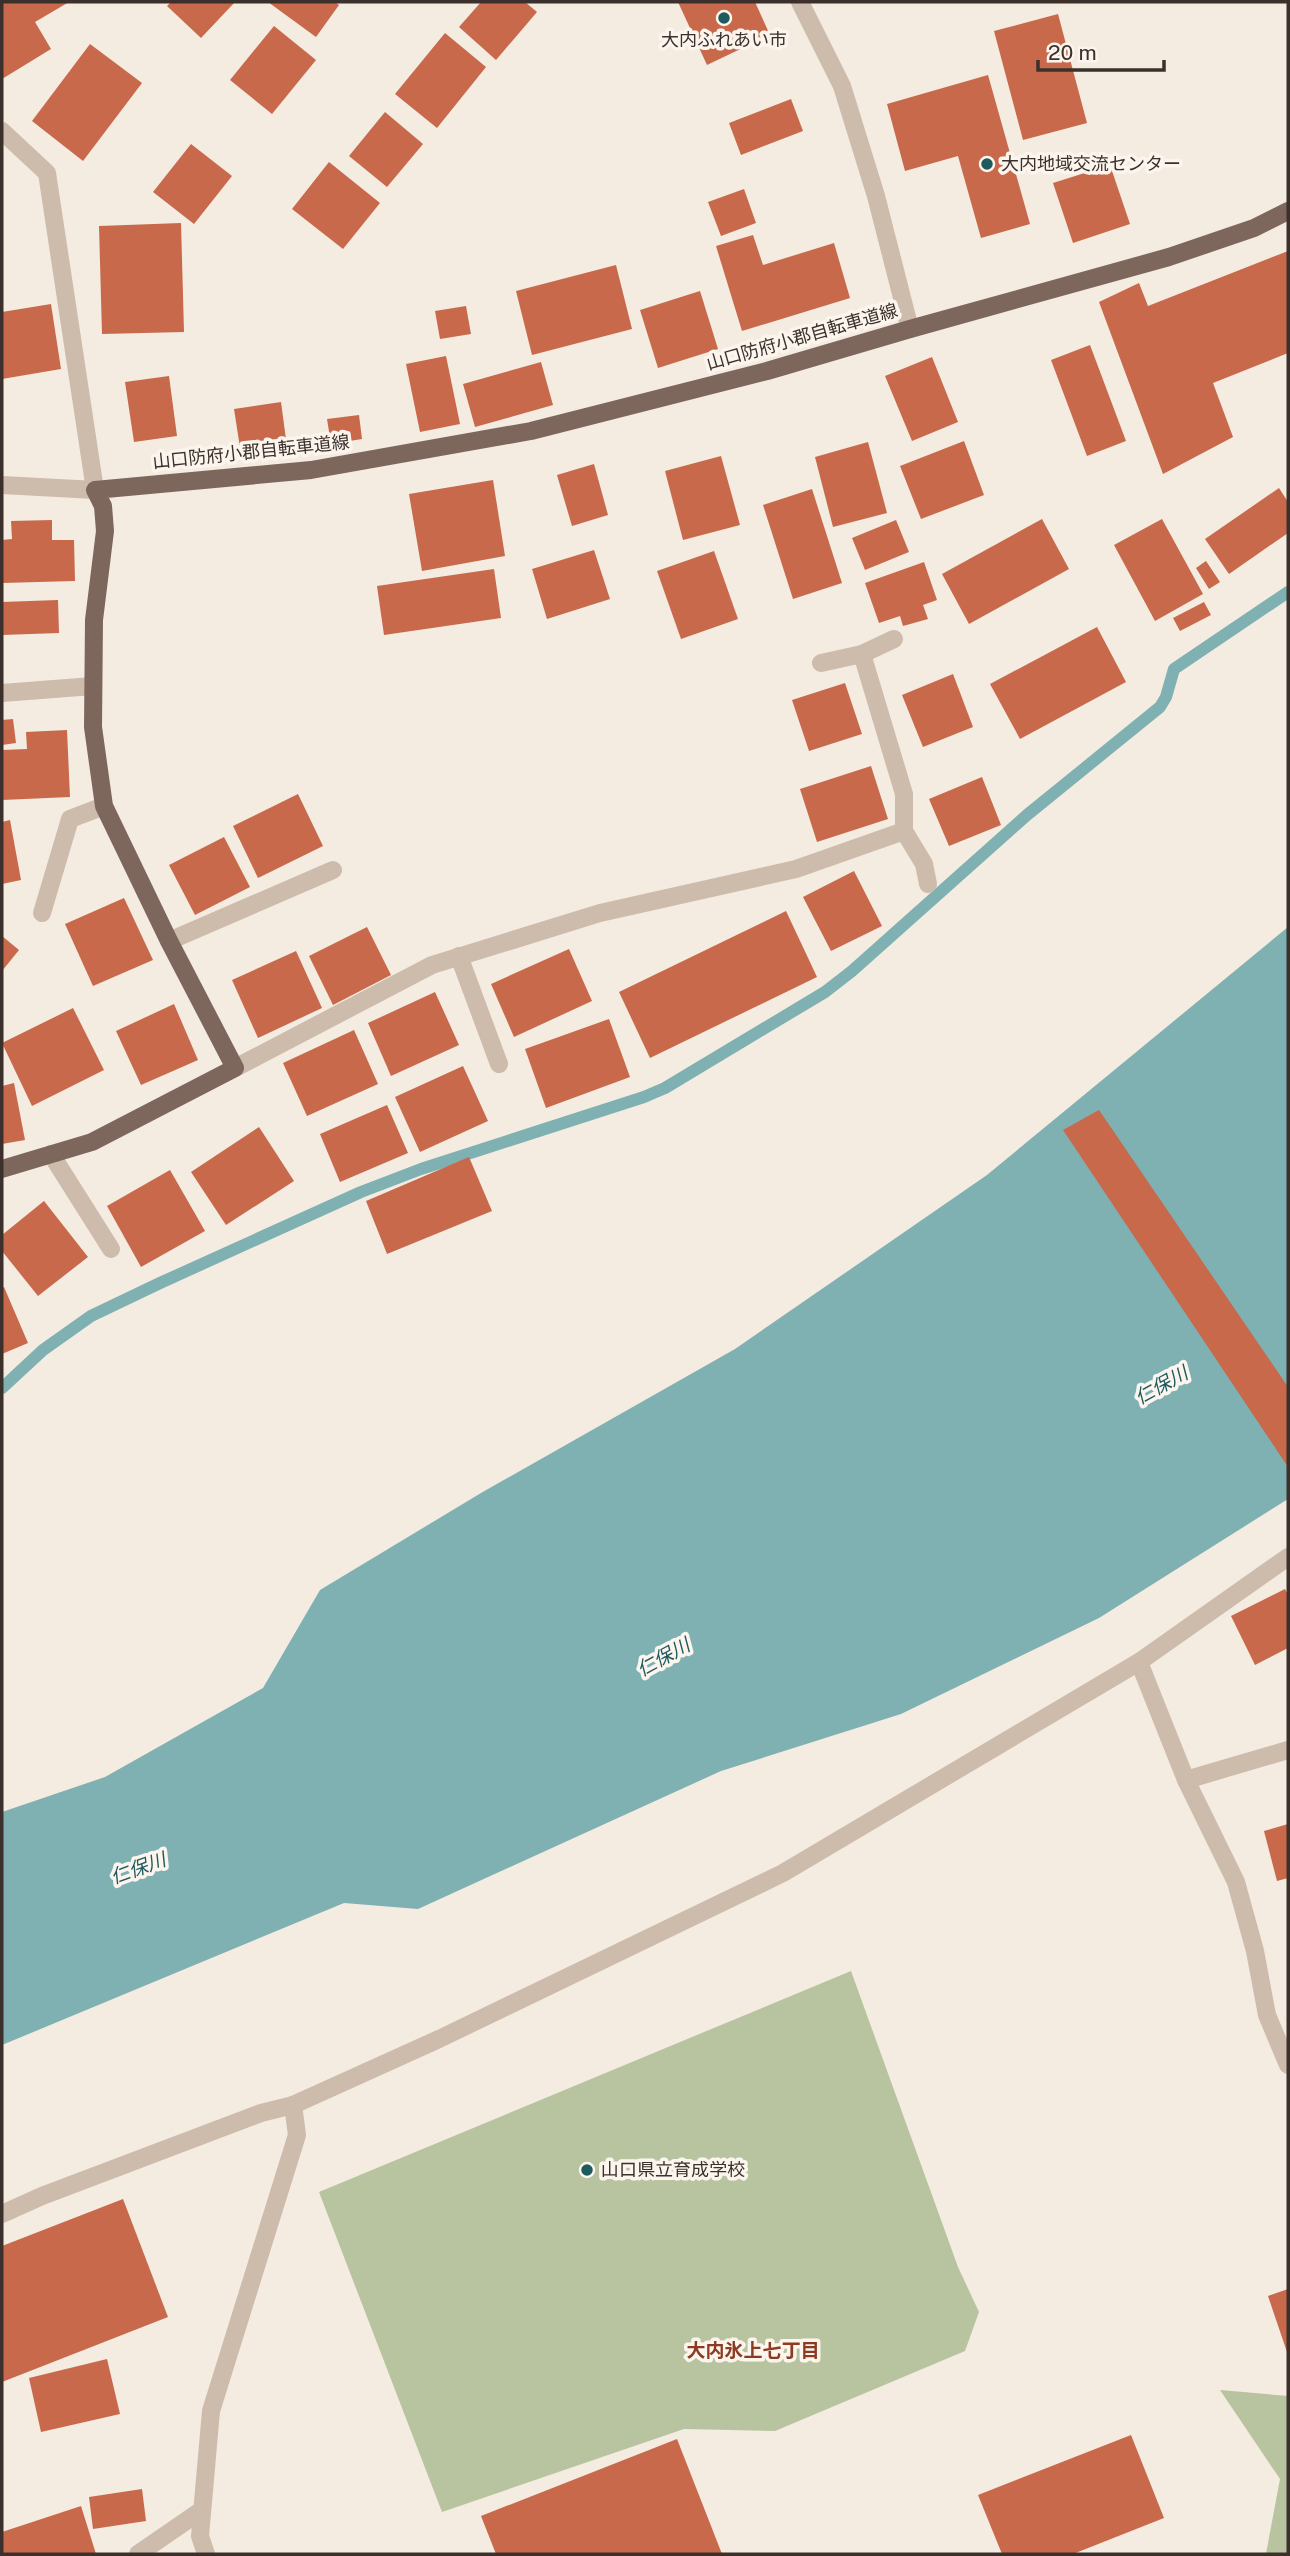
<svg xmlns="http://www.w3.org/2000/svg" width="1290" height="2556" font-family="'Public Sans','Noto Sans JP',sans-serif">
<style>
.green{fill:#b8c4a0}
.water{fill:#7fb0b2}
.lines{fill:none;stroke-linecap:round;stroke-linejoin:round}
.stream{stroke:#7fb0b2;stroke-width:12}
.building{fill:#c8694b}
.minor{stroke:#cdbbac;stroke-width:18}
.major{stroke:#7d675c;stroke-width:18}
.poi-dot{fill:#1f5a5e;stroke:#fbf5ee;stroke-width:2.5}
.labels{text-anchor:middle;stroke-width:7;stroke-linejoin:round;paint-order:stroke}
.poi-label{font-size:18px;fill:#3b302b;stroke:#fbf5ee;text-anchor:start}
.street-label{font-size:18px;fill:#3b302b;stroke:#fbf5ee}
.water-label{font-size:19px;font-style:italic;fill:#1f5a5e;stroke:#fbf5ee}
.neighbourhood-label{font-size:19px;font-weight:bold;fill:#8c3b22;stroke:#fbf5ee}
</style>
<rect width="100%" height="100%" fill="#f4ebe1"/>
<!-- green -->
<g class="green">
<path d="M 851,1971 L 958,2267 L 979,2312 L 965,2351 L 775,2431 L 684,2429 L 442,2512 L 319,2192 Z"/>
<path d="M 1220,2390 L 1288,2396 L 1288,2554 L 1266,2554 L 1280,2479 Z"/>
</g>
<!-- water -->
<path class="water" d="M 1288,927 L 1288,1499 L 1099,1618 L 901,1714 L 721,1771 L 418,1909 L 344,1903 L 2,2045 L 2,1812 L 105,1777 L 263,1688 L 320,1590 L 481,1493 L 735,1349 L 987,1175 Z"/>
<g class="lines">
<!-- stream -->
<path class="stream" d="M 2,1388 L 43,1350 L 91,1316 L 160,1283 L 361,1192 L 421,1169 L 644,1097 L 665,1088 L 825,992 L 852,971 L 1027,815 L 1160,707 L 1166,697 L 1174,669 L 1288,592"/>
</g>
<!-- building -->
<g class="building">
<path d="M 2,2 L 69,2 L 35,22 L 51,49 L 2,79 Z"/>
<path d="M 171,2 L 235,2 L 201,38 L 167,6 Z"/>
<path d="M 268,2 L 335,2 L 339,5 L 316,37 Z"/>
<path d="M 481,2 L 525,2 L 537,12 L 496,60 L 459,27 Z"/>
<path d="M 678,2 L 755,2 L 770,35 L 707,65 Z"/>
<path d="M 1058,14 L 1087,123 L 1023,140 L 994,31 Z"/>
<path d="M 274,26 L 316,60 L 272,114 L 230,80 Z"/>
<path d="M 445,33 L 486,67 L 437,128 L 395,94 Z"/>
<path d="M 90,44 L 142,83 L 83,161 L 32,121 Z"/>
<path d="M 988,75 L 1030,224 L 981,238 L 958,156 L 905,171 L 887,104 Z"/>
<path d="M 791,99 L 803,131 L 741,155 L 729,123 Z"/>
<path d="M 385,112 L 423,144 L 387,187 L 349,156 Z"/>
<path d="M 191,144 L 232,176 L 194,224 L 153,192 Z"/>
<path d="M 329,162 L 380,203 L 343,249 L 292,209 Z"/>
<path d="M 1110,165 L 1130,224 L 1073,243 L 1053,183 Z"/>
<path d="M 744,189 L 756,223 L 721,236 L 708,202 Z"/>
<path d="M 181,223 L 184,332 L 102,334 L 99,226 Z"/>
<path d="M 753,235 L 763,265 L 834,243 L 850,298 L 742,331 L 716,246 Z"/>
<path d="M 1288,251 L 1288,353 L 1213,383 L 1233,437 L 1163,474 L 1099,302 L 1139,283 L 1148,306 Z"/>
<path d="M 616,265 L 632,329 L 532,355 L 516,291 Z"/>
<path d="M 700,291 L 718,349 L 658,368 L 640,310 Z"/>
<path d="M 51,304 L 61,369 L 2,379 L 2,312 Z"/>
<path d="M 466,306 L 471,334 L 440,339 L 435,311 Z"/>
<path d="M 1090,345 L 1126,441 L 1087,456 L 1051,360 Z"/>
<path d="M 446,356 L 460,424 L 420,432 L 406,364 Z"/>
<path d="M 932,357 L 958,422 L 912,441 L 885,376 Z"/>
<path d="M 541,362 L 553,405 L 475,427 L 463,384 Z"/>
<path d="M 169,376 L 177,436 L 134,442 L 125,382 Z"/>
<path d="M 281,402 L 287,447 L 241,454 L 234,409 Z"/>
<path d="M 359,415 L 362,439 L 331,444 L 327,419 Z"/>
<path d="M 964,441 L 984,495 L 921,519 L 900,466 Z"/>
<path d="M 868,442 L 887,513 L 833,527 L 815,457 Z"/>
<path d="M 721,456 L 740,525 L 683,540 L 665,471 Z"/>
<path d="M 594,464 L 608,515 L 572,526 L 557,475 Z"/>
<path d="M 493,480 L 505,556 L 422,571 L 409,494 Z"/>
<path d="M 1279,488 L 1288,502 L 1288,533 L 1229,574 L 1205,539 Z"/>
<path d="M 812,489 L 842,583 L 793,599 L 763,505 Z"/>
<path d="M 1042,519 L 1069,569 L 969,624 L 942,574 Z"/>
<path d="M 1162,519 L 1203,594 L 1155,621 L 1114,545 Z"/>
<path d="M 52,520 L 52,540 L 74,540 L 75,581 L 2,583 L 2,540 L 12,539 L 11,521 Z"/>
<path d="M 896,520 L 909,552 L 865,570 L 852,538 Z"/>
<path d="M 594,550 L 610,599 L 547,619 L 532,569 Z"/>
<path d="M 714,551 L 738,619 L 681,639 L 657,571 Z"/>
<path d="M 1206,561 L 1220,582 L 1209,589 L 1196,568 Z"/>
<path d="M 924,562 L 937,600 L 923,605 L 928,619 L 903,626 L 900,616 L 879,623 L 865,583 Z"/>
<path d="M 494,569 L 501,618 L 384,635 L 377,586 Z"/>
<path d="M 58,600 L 59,633 L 2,635 L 2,602 Z"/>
<path d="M 1204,602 L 1211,615 L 1180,631 L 1173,618 Z"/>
<path d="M 1097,627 L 1126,682 L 1020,739 L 990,684 Z"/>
<path d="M 953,674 L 973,727 L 923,747 L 902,695 Z"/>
<path d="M 845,683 L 862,734 L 809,751 L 792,700 Z"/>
<path d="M 13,719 L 16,743 L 2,745 L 2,720 Z"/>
<path d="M 67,730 L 70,797 L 2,800 L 2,750 L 27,749 L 26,732 Z"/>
<path d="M 871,766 L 888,819 L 817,842 L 800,789 Z"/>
<path d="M 982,777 L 1001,825 L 949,846 L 929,799 Z"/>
<path d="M 298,794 L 323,846 L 258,878 L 233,826 Z"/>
<path d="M 10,820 L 21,880 L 2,884 L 2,822 Z"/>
<path d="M 224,837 L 250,887 L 195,915 L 169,865 Z"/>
<path d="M 854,871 L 882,926 L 831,951 L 803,897 Z"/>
<path d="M 124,898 L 153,960 L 93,986 L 65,924 Z"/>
<path d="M 786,911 L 817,977 L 650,1058 L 619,992 Z"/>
<path d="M 367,927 L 391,975 L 333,1005 L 309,956 Z"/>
<path d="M 2,936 L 19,950 L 2,971 Z"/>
<path d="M 569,949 L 592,1001 L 514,1037 L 491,984 Z"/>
<path d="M 296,951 L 322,1008 L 258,1038 L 232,980 Z"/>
<path d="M 435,992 L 459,1045 L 391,1076 L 368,1023 Z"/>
<path d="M 174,1004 L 198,1060 L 141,1085 L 116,1031 Z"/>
<path d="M 73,1008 L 104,1070 L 32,1106 L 2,1043 Z"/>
<path d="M 609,1019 L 630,1077 L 546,1108 L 525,1049 Z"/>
<path d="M 354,1030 L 378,1084 L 307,1116 L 283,1063 Z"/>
<path d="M 463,1066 L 488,1121 L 420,1152 L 395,1097 Z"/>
<path d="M 14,1083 L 25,1140 L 2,1144 L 2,1086 Z"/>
<path d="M 387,1105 L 408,1153 L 340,1182 L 320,1134 Z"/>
<path d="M 1099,1110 L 1288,1387 L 1288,1467 L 1063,1130 Z"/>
<path d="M 259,1127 L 294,1181 L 226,1225 L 191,1172 Z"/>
<path d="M 469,1157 L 492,1211 L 387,1254 L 366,1201 Z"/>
<path d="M 170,1170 L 205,1231 L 141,1267 L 107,1206 Z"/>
<path d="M 44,1201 L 88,1257 L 38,1296 L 2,1251 L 2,1235 Z"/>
<path d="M 4,1287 L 28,1343 L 2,1354 L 2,1288 Z"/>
<path d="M 1285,1589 L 1288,1595 L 1288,1648 L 1255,1665 L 1231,1616 Z"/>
<path d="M 1288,1824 L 1288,1878 L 1277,1881 L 1264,1831 Z"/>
<path d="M 123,2199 L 168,2317 L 2,2382 L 2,2246 Z"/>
<path d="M 1288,2289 L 1288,2355 L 1268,2296 Z"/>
<path d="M 107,2359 L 120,2414 L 41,2432 L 29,2378 Z"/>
<path d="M 1131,2435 L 1164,2518 L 1073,2554 L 1002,2554 L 978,2495 Z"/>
<path d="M 677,2439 L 722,2554 L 496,2554 L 481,2516 Z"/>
<path d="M 142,2489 L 146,2521 L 93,2529 L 89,2497 Z"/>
<path d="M 81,2506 L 96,2554 L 2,2554 L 2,2532 Z"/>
</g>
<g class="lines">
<!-- minor -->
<g class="minor">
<path d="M 800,2 L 842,86 L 876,196 L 910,329"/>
<path d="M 2,131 L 47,173 L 95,490 L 2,485"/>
<path d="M 862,654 L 894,639"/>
<path d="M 2,693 L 93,686"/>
<path d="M 904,831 L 924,864 L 928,884"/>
<path d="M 42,913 L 70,819 L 104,806"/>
<path d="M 169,941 L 333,870"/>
<path d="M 459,956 L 499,1064"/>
<path d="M 235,1068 L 432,965 L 600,913 L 796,869 L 904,831 L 904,794 L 862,654 L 821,663"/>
<path d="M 51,1154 L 111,1249"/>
<path d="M 1139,1662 L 1186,1780 L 1236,1882 L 1255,1951 L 1267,2015 L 1288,2065"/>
<path d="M 1186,1780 L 1288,1750"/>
<path d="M 2,2214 L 42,2196 L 261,2113 L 293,2105 L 439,2039 L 783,1873 L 1139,1662 L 1288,1557"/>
<path d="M 138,2554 L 202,2510"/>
<path d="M 206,2554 L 200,2536 L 211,2411 L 297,2135 L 293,2105"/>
</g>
<!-- major -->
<path class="major" d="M 2,1169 L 92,1142 L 235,1068 L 169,941 L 104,806 L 93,727 L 94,620 L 105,531 L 103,506 L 95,490 L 311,470 L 531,431 L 767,371 L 910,329 L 1169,257 L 1254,228 L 1288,211"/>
</g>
<!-- markers -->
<g class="poi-dot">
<circle cx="724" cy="18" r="7"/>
<circle cx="987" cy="164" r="7"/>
<circle cx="587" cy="2170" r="7"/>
</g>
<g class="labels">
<!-- poi labels -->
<g class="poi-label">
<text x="724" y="46" text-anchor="middle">大内ふれあい市</text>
<text x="1001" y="170">大内地域交流センター</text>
<text x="601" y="2176">山口県立育成学校</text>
</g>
<!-- street labels -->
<g class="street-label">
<text transform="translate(802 337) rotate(-16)" y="6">山口防府小郡自転車道線</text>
<text transform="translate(251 452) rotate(-6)" y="6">山口防府小郡自転車道線</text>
</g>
<!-- water labels -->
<g class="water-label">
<text transform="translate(1161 1385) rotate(-29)" y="7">仁保川</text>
<text transform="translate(663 1657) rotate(-29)" y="7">仁保川</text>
<text transform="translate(138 1868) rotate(-20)" y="7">仁保川</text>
</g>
<!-- neighbourhood labels -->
<g class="neighbourhood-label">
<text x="753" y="2357">大内氷上七丁目</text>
</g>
</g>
<!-- border -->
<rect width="1290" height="2556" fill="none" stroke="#3b302b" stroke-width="7"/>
<!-- scale -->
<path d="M1038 60v10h126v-10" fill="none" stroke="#3b302b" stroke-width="3.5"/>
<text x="1048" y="60" font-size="21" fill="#3b302b" stroke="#fbf5ee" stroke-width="5" paint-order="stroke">20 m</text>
</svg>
